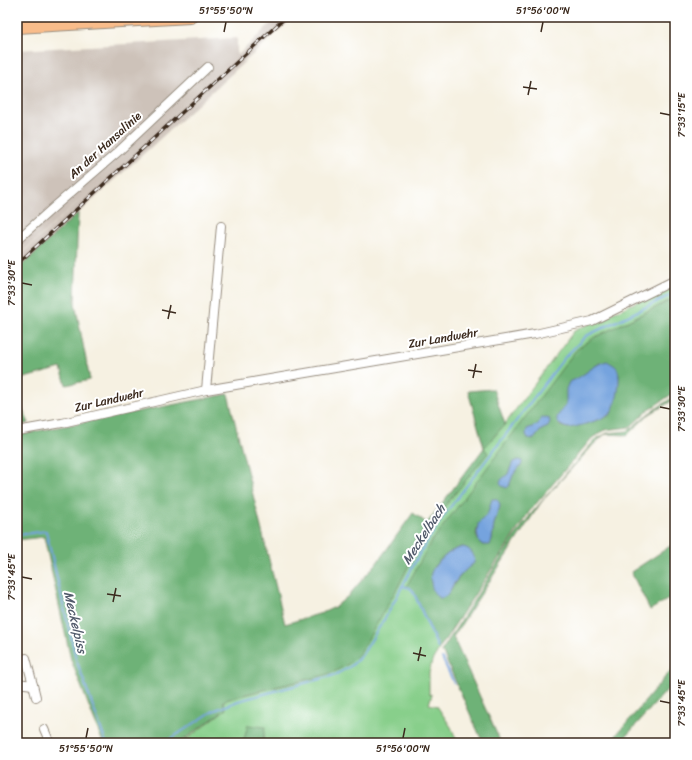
<svg xmlns="http://www.w3.org/2000/svg" width="692" height="760" font-family="Sriracha,sans-serif">
<style>
.industrial{fill:#cdc2b9}
.green{fill:#88cf8b;stroke:#627c54}
.forest{fill:#6eb277;stroke:#546e4a;fill-rule:evenodd}
.water{fill:#75a3de;stroke:#58667e}
.lines{fill:none;stroke-linecap:round;stroke-linejoin:round}
.stream{stroke:#75a3de;stroke-width:2}
.minor-casing{stroke:#988e80;stroke-width:10}
.highway-casing{stroke:#988e80;stroke-width:14}
.minor{stroke:#fff;stroke-width:8}
.highway{stroke:#f9bc8a;stroke-width:12}
.rail-casing{stroke:#3b2a1e;stroke-width:3.5}
.rail{stroke:#fff;stroke-width:2;stroke-dasharray:6;stroke-linecap:butt}
.ticks{fill:none;stroke:#3b2a1e;stroke-width:1.5}
.labels{text-anchor:middle;stroke-width:4;stroke-linejoin:round;paint-order:stroke}
.street-label{font-size:12px;fill:#3b2a1e;stroke:#fff}
.water-label{font-size:13px;font-style:italic;fill:#525a6b;stroke:#fff}
.neatline{fill:none;stroke:#3b2a1e;stroke-width:1.5}
.ticks-label{font-size:10px;text-anchor:middle;fill:#3b2a1e}
</style>
<rect width="100%" height="100%" fill="#fff"/>
<filter id="ink" filterUnits="userSpaceOnUse"><feTurbulence type="fractalNoise" baseFrequency=".025" numOctaves="2"/><feDisplacementMap in="SourceGraphic" scale="8" xChannelSelector="R" yChannelSelector="G"/><feConvolveMatrix kernelMatrix="1 2 1 2 8 2 1 2 1" color-interpolation-filters="sRGB"/></filter>
<filter id="wash" filterUnits="userSpaceOnUse"><feTurbulence type="fractalNoise" baseFrequency=".012" numOctaves="4" result="noise"/><feDisplacementMap in="SourceGraphic" scale="16" xChannelSelector="R" yChannelSelector="G"/><feGaussianBlur stdDeviation="0.9" result="paint"/><feColorMatrix in="noise" values="0 0 0 0 0 0 0 0 0 0 0 0 0 0 0 0 0 1.4 0 .05"/><feComposite in="paint" operator="in"/></filter>
<g filter="url(#wash)">
<rect width="100%" height="100%" fill="#f6f1e2"/>
<!-- industrial -->
<path class="industrial" d="M 277,17 L 294,17 L 17,269 L 17,258 L 114,169 L 17,257 L 17,50 L 237,38 L 237,56 Z"/>
<!-- green -->
<path class="green" d="M 675,284 L 675,298 L 593,338 L 406,587 L 410,588 L 413,591 L 439,649 L 432,661 L 429,673 L 429,694 L 432,695 L 429,704 L 437,706 L 451,727 L 458,743 L 182,743 L 226,709 L 223,701 C 260,689 300,684 336,671 L 398,587 L 428,527 L 487,453 L 484,448 L 505,424 L 574,331 Z"/>
<!-- forest -->
<g class="forest">
<path d="M 78,213 L 75,303 L 90,380 L 66,385 L 61,368 L 17,380 L 17,270 Z"/>
<path d="M 675,298 L 675,392 L 647,411 L 630,427 L 605,430 L 592,438 L 529,512 L 439,649 L 413,591 L 410,588 L 406,587 L 431,542 L 576,350 L 593,338 ZM 601,362 L 619,375 L 618,389 L 611,414 L 605,418 L 568,428 L 560,426 L 558,417 L 566,404 L 569,382 L 578,379 ZM 537,425 L 548,427 L 541,430 L 534,439 L 527,429 ZM 513,462 L 522,464 L 513,475 L 509,486 L 508,474 ZM 500,506 L 494,524 L 492,539 L 483,545 C 465,531 487,514 500,506 ZM 463,547 L 474,563 C 462,572 454,583 447,596 L 434,566 C 444,557 450,549 463,547 Z"/>
<path d="M 493,389 L 505,424 L 484,448 L 488,453 L 428,527 L 398,587 L 360,653 L 350,663 L 336,671 L 322,676 L 238,696 L 223,701 L 226,709 L 179,743 L 103,743 L 71,660 L 44,537 L 17,540 L 17,435 L 228,394 L 285,624 L 322,613 L 335,607 L 348,596 L 376,564 L 413,513 L 427,523 L 484,448 L 468,391 Z"/>
<path d="M 675,396 L 675,399 L 648,415 L 627,435 L 605,434 L 593,445 L 542,501 L 453,637 L 501,743 L 483,743 L 443,653 L 441,652 L 512,540 L 531,514 L 596,439 L 608,433 L 628,431 L 648,414 Z"/>
<path d="M 17,397 L 29,423 L 17,426 Z"/>
<path d="M 675,543 L 675,561 L 672,597 L 650,610 L 631,572 Z"/>
<path d="M 675,665 L 675,681 L 620,743 L 609,743 L 638,710 Z"/>
<path d="M 248,725 L 265,727 L 263,743 L 243,743 Z"/>
</g>
<!-- water -->
<g class="water">
<path d="M 607,361 C 610,363 615,365 617,368 C 622,377 617,404 611,413 C 608,418 574,428 568,428 C 563,427 560,425 557,422 L 557,417 L 566,404 L 566,389 L 569,382 C 584,377 593,364 607,361 Z"/>
<path d="M 546,417 L 549,418 L 550,422 L 548,427 L 541,430 L 534,439 L 527,438 L 526,434 L 527,429 L 537,425 L 542,418 Z"/>
<path d="M 518,460 L 522,461 L 522,464 L 513,475 L 509,486 L 507,488 L 502,486 L 500,484 L 501,480 L 508,474 L 513,462 Z"/>
<path d="M 492,499 L 496,499 L 499,502 L 500,506 L 494,524 L 492,539 L 490,545 L 483,545 L 479,542 L 477,534 L 478,524 L 488,513 Z"/>
<path d="M 463,547 C 470,548 476,555 474,563 C 466,569 459,576 453,585 C 451,588 449,594 446,596 C 434,605 429,581 431,573 C 433,567 437,563 442,559 C 449,552 454,549 463,547 Z"/>
</g>
<g class="lines">
<!-- stream -->
<g class="stream">
<path d="M 17,535 L 46,531 L 76,659 L 106,743"/>
<path d="M 402,586 L 410,588 L 413,591 L 438,648"/>
<path d="M 442,658 L 454,683"/>
<path d="M 164,743 L 213,711 L 238,701 L 335,675 L 351,666 L 362,655 L 388,613 L 421,551 L 445,514 L 565,357 L 586,336 L 675,293"/>
</g>
</g>
</g>
<g filter="url(#ink)">
<g class="lines">
<!-- minor casing -->
<g class="minor-casing">
<g id="minor">
<path d="M 17,240 L 54,207 L 119,151 L 208,67"/>
<path d="M 206,390 L 221,226"/>
<path d="M 17,431 L 62,423 L 206,390 L 535,334 L 592,321 L 675,280"/>
<path d="M 17,683 L 33,685 L 26,658"/>
<path d="M 33,685 L 36,697"/>
<path d="M 44,729 L 50,743"/>
</g>
</g>
<!-- highway casing -->
<g class="highway-casing">
<path id="highway" d="M 17,27 L 190,17"/>
</g>
<!-- minor -->
<use href="#minor" class="minor"/>
<!-- highway -->
<use href="#highway" class="highway"/>
<!-- rail casing -->
<g class="rail-casing">
<path id="rail" d="M 17,264 L 286,17"/>
</g>
<!-- rail -->
<use href="#rail" class="rail"/>
</g>
</g>
<!-- ticks -->
<path class="ticks" d="M 224,32 L 226,22M 541,32 L 543,22M 523,87 L 537,89M 528,95 L 531,81M 660,113 L 670,115M 22,283 L 32,285M 162,310 L 176,313M 168,319 L 171,305M 468,370 L 482,372M 473,378 L 476,364M 660,407 L 670,409M 22,577 L 32,579M 107,594 L 121,596M 113,602 L 116,588M 413,653 L 426,656M 418,661 L 421,647M 660,701 L 670,703M 86,738 L 88,728M 403,738 L 405,728"/>
<g class="labels">
<!-- street labels -->
<g class="street-label">
<text transform="translate(105 145) rotate(-42)" y="4">An der Hansalinie</text>
<text transform="translate(443 338) rotate(-10)" y="4">Zur Landwehr</text>
<text transform="translate(109 400) rotate(-13)" y="4">Zur Landwehr</text>
</g>
<!-- water labels -->
<g class="water-label">
<text transform="translate(423 534) rotate(-57)" y="5">Meckelbach</text>
<text transform="translate(76 622) rotate(77)" y="5">Meckelpiss</text>
</g>
</g>
<!-- margin -->
<rect width="692" height="760" fill="none" stroke="#fff" stroke-width="44"/>
<rect x="22" y="22" width="648" height="716" class="neatline"/>
<g class="ticks-label">
<text x="226" y="14">51°55'50"N</text>
<text x="543" y="14">51°56'00"N</text>
<text transform="translate(681 115) rotate(-90)" y="4">7°33'15"E</text>
<text transform="translate(11 283) rotate(-90)" y="4">7°33'30"E</text>
<text transform="translate(681 409) rotate(-90)" y="4">7°33'30"E</text>
<text transform="translate(11 577) rotate(-90)" y="4">7°33'45"E</text>
<text transform="translate(681 703) rotate(-90)" y="4">7°33'45"E</text>
<text x="86" y="752">51°55'50"N</text>
<text x="403" y="752">51°56'00"N</text>
</g>
</svg>
